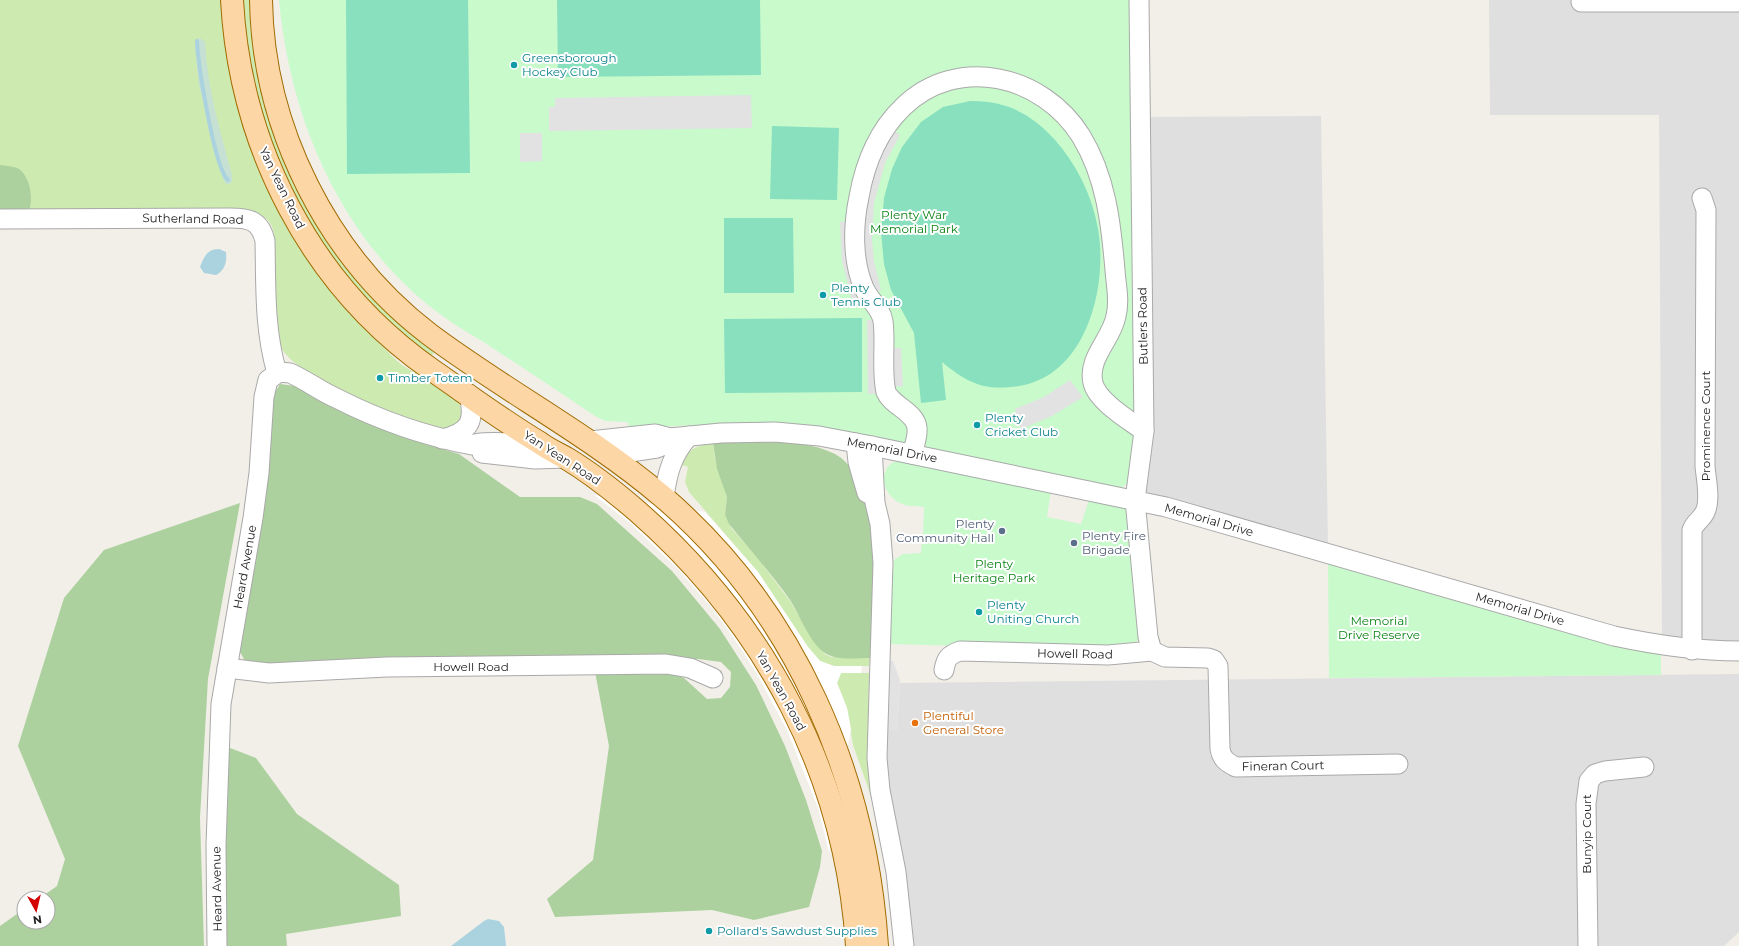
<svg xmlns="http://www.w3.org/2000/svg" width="1739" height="946" font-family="Montserrat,sans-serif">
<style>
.residential{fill:#e0dfdf}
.grass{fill:#cdebb0}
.forest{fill:#add19e}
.wetland{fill:#c6e0d4}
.park{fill:#c8facc}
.pitch{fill:#88e0be}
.parking{fill:#e2e2e2}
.water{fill:#aad3df}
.pier{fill:#fff}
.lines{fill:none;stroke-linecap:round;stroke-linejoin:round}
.stream{stroke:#aad3df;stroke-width:4}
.minor-casing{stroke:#a9a9a9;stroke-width:21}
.major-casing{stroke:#a06b00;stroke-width:24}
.minor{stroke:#fff;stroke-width:19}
.major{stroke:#fcd6a4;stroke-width:22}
.culture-dot{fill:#0f9aa8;stroke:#fff;stroke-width:1.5}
.service-dot{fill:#5c6f8a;stroke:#fff;stroke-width:1.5}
.food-dot{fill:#e8710a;stroke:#fff;stroke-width:1.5}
.labels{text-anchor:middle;stroke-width:4;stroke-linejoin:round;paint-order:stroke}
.culture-label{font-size:12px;fill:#0d838f;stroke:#fff;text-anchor:start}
.street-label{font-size:12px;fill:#222;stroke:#fff}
.park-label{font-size:12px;fill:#0c8416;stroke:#fff}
.service-label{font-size:12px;fill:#4e5e75;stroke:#fff;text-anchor:end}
.food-label{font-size:12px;fill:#c56008;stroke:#fff;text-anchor:start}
</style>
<rect width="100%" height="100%" fill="#f2efe9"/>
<!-- residential -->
<g class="residential">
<path d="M 1489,0 L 1739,0 L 1739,644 L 1662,638 L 1659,115 L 1490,115 Z"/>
<path d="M 1321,116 L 1328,546 L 1151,496 L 1146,491 L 1147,117 Z"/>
<path d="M 1739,674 L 1739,932 L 1724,946 L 909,946 L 887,797 L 884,736 L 887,734 L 888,731 L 897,731 L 900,683 Z"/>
</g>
<!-- grass -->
<g class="grass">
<path d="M 0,0 L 222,0 C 227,96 256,187 312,265 C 328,287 347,307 364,328 L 367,326 C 378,340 388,354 402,365 C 425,382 471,385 459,423 L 445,429 L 440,428 C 405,418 290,378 279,343 C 267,307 278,270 274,233 C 271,221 265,215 252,212 L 26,214 L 31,194 L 24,175 L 19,170 L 0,165 Z"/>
<path d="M 242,0 L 250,0 L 255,56 L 266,106 L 387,310 L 407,330 L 410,328 L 434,353 L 430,358 L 379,315 L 313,234 L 268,143 L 248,57 Z"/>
<path d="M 713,443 L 715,459 L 727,497 L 725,515 L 732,529 L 757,557 L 790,601 L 813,640 L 825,654 L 831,657 L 870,658 L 869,666 L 834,666 L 820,661 L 808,647 L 758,572 L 689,492 L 685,482 L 688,467 L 679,464 C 690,449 694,446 713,443 Z"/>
<path d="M 841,673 L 869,673 L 868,738 L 872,799 L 853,745 L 847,708 L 837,683 Z"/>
</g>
<!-- forest -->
<g class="forest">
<path d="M 0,165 C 6,166 14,166 19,169 C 30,177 34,199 29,210 L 0,214 Z"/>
<path d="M 280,384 L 295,386 L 394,434 L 459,454 L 520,497 L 580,497 L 597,504 L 672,571 L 720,629 L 756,685 L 785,746 L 806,800 L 822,851 L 820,867 L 809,907 L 754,920 L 712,910 L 555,917 L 547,899 L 593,860 L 609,746 L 595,672 L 661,670 L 684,678 L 707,699 L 721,698 L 730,687 L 731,672 L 721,662 L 698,659 L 649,658 L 269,666 L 245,661 L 238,648 L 274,394 Z"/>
<path d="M 742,442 C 772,442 808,440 835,454 C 886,482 872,608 870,658 C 855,658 837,661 825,653 C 810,644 800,615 790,600 C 771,573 749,549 729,524 L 725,515 L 727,497 L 717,469 L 713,443 Z"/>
<path d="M 240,503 L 208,679 L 200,818 L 204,946 L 0,946 L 0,926 L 24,909 L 24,922 L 48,922 L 48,898 L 40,898 L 57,886 L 65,859 L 18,746 L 64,598 L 104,550 Z"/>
<path d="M 225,746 L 256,758 L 297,814 L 399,885 L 401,916 L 286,934 L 287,946 L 223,946 Z"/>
</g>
<!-- wetland -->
<path class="wetland" d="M 200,38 L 205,42 C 207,87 220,131 232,175 L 232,182 L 229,184 L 226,184 L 223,179 L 199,85 L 195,48 L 196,40 Z"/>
<!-- park -->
<g class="park">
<path d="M 279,0 L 1132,0 L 1136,436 L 1130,482 L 1119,489 L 720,424 L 629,428 L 628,422 L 605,421 L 595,416 C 558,391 520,366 482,341 C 469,333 456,326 444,317 C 343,245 290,121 279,0 Z"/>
<path d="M 898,460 L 1051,490 L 1047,517 L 1081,524 L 1089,500 L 1125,507 L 1127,510 L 1139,639 L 1132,645 L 1075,649 L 891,644 L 891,601 L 894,560 L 903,554 L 921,553 L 922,539 L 923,538 L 924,507 C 916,506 907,507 900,503 C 881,494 877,467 898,460 Z"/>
<path d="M 1328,560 L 1661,653 L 1661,675 L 1329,678 Z"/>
</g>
<!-- pitch -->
<g class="pitch">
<path d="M 346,0 L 468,0 L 470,173 L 347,174 Z"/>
<path d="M 557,0 L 760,0 L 761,75 L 558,77 Z"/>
<path d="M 970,101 C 1005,100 1032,114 1055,140 C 1077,165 1092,195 1098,229 C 1108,286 1087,375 1019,386 C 984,391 969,384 942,362 L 946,400 L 921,403 L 914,333 L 891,290 L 884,264 L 881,232 L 884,198 L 892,169 L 902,147 L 921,122 L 943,107 Z"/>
<path d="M 772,126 L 839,128 L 837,200 L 770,199 Z"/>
<path d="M 724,218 L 793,218 L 794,293 L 724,293 Z"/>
<path d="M 862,318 L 862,392 L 725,393 L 724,319 Z"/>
</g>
<!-- parking -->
<g class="parking">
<path d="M 751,95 L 752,128 L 549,131 L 549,107 L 555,107 L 555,98 Z"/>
<path d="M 887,125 L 900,135 L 885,163 L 874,203 L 872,240 L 874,261 L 881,290 L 852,300 L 842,261 L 840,222 L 850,222 Z"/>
<path d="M 520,133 L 542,133 L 542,161 L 520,162 Z"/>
<path d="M 888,319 L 891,348 L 901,348 L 903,386 L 892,387 L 893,394 L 868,394 L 867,320 Z"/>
<path d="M 1070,380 L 1083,397 L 1052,416 L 1021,429 L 1015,409 L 1044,397 Z"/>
<path d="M 887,661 L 893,661 L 900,680 L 897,731 L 883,731 Z"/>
</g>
<!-- water -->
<g class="water">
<path d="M 219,249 L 226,252 C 227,262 225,270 216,275 L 204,273 L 200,267 C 204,257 207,249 219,249 Z"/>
<path d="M 488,919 L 499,921 L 504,927 L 506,946 L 451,946 L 484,921 Z"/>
</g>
<!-- pier -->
<path class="pier" d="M 594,495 L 705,512 L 758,572 L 808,647 L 820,661 L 834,666 L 862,666 L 861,673 L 841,673 L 837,683 L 847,708 L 851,729 L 829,852 L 818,808 L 787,730 L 758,676 L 744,653 L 713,609 L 678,569 L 629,522 Z"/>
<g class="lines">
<!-- stream -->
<path class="stream" d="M 197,41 C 198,63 214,168 228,180"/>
<!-- minor casing -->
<g class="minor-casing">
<g id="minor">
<path d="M 1139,0 L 1144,431 L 1135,500 L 1148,637 L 1152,651"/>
<path d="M 1581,2 L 1739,2"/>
<path d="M 0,219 L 230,218 C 249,218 260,220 265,241 C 266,285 264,329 277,373"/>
<path d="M 442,439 C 471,432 475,421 469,394"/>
<path d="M 590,441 L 655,434 L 670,438 L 721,433 L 775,432 L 819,436 L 872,446 L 1166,507 L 1614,636 C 1656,645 1696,651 1739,651"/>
<path d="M 856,443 L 858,462 L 867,493"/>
<path d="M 872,446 L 875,503 L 880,524 L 883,563 L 877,758 L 880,790 L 896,872 L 904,946"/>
<path d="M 482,453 L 535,459 L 566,458"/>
<path d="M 912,454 C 914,446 918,437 917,428 C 916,412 892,406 886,392 C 881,369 886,344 883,321 C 881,308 869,300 864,288 C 852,261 853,225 859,197 C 865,163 878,131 903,107 C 957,54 1043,75 1081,136 C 1106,177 1111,223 1115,270 C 1116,286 1120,300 1116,316 C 1112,339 1087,358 1093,383 C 1097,401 1129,420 1144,431"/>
<path d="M 610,455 L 657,448 L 662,446 L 670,438"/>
<path d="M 664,498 C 667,474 672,454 689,436"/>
<path d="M 1692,650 L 1692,530 C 1695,522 1702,519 1705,512 C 1711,500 1706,479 1705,466 L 1706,210 L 1702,198"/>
<path d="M 227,668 L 269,673 L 387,667 L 666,664 L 690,668 L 713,678"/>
<path d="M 944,670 C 946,658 949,655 960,651 L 1108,655 L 1152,651 L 1165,657 L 1208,658 L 1214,660 L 1218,666 L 1220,749 C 1222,759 1226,762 1236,767 L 1398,764"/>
<path d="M 217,946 L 216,845 L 221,704 L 253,518 L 259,473 L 264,397 L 268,380 L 279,372 L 290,373 C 306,380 320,391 336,398 C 379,420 424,436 472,445 C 480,440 527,444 540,444"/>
<path d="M 1588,946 L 1586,804 L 1589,781 L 1595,774 L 1605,771 L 1644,767"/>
</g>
</g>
<!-- major casing -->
<g class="major-casing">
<g id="major">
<path d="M 232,0 C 240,146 310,285 432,370 C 467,394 503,421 540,443 C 548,449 557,453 566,458 C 591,473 615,492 637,511 C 766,624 846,774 857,946"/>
<path d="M 261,0 C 263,128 327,256 429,334 C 505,391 590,435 663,497 C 795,610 866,775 877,946"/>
</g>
</g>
<!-- minor -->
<use href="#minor" class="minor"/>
<!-- major -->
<use href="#major" class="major"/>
</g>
<!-- markers -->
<g class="culture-dot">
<circle cx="514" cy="65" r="4"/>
<circle cx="823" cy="295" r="4"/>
<circle cx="380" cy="378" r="4"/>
<circle cx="977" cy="425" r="4"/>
<circle cx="979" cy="612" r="4"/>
<circle cx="709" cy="931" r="4"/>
</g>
<g class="service-dot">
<circle cx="1002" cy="531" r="4"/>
<circle cx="1074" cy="543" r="4"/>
</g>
<circle class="food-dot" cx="915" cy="723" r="4"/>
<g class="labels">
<!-- culture labels -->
<g class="culture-label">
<text x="522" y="62">Greensborough<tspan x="522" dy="14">Hockey Club</tspan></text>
<text x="831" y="292">Plenty<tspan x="831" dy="14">Tennis Club</tspan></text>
<text x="388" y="382">Timber Totem</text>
<text x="985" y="422">Plenty<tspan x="985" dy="14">Cricket Club</tspan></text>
<text x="987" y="609">Plenty<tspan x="987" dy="14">Uniting Church</tspan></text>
<text x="717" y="935">Pollard's Sawdust Supplies</text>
</g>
<!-- street labels -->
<g class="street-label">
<text transform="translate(282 188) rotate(64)" y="4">Yan Yean Road</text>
<text transform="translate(193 219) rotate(1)" y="4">Sutherland Road</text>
<text transform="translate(1143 326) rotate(-91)" y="4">Butlers Road</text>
<text transform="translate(1706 426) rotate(-90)" y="4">Prominence Court</text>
<text transform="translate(892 450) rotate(11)" y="4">Memorial Drive</text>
<text transform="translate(562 458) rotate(33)" y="4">Yan Yean Road</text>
<text transform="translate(1209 520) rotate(16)" y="4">Memorial Drive</text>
<text transform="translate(245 567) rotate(-80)" y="4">Heard Avenue</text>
<text transform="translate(1520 609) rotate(16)" y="4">Memorial Drive</text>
<text transform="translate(1075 654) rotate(1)" y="4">Howell Road</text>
<text x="471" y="671">Howell Road</text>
<text transform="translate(781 691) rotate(61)" y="4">Yan Yean Road</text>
<text transform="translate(1283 766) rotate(-1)" y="4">Fineran Court</text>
<text transform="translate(1587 834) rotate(-90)" y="4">Bunyip Court</text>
<text transform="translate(217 889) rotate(-91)" y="4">Heard Avenue</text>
</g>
<!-- park labels -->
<g class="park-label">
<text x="914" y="219">Plenty War<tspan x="914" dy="14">Memorial Park</tspan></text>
<text x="994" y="568">Plenty<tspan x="994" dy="14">Heritage Park</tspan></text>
<text x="1379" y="625">Memorial<tspan x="1379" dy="14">Drive Reserve</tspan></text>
</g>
<!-- service labels -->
<g class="service-label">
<text x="994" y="528">Plenty<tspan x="994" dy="14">Community Hall</tspan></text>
<text x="1082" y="540" text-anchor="start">Plenty Fire<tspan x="1082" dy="14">Brigade</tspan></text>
</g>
<!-- food labels -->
<g class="food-label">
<text x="923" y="720">Plentiful<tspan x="923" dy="14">General Store</tspan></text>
</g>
</g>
<!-- north arrow -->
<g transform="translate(36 910) rotate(172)"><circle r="19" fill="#ffffff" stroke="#a7a7a7"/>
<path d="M0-3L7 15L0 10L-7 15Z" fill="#d40000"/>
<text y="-6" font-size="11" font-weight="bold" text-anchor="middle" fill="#222222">N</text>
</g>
</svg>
